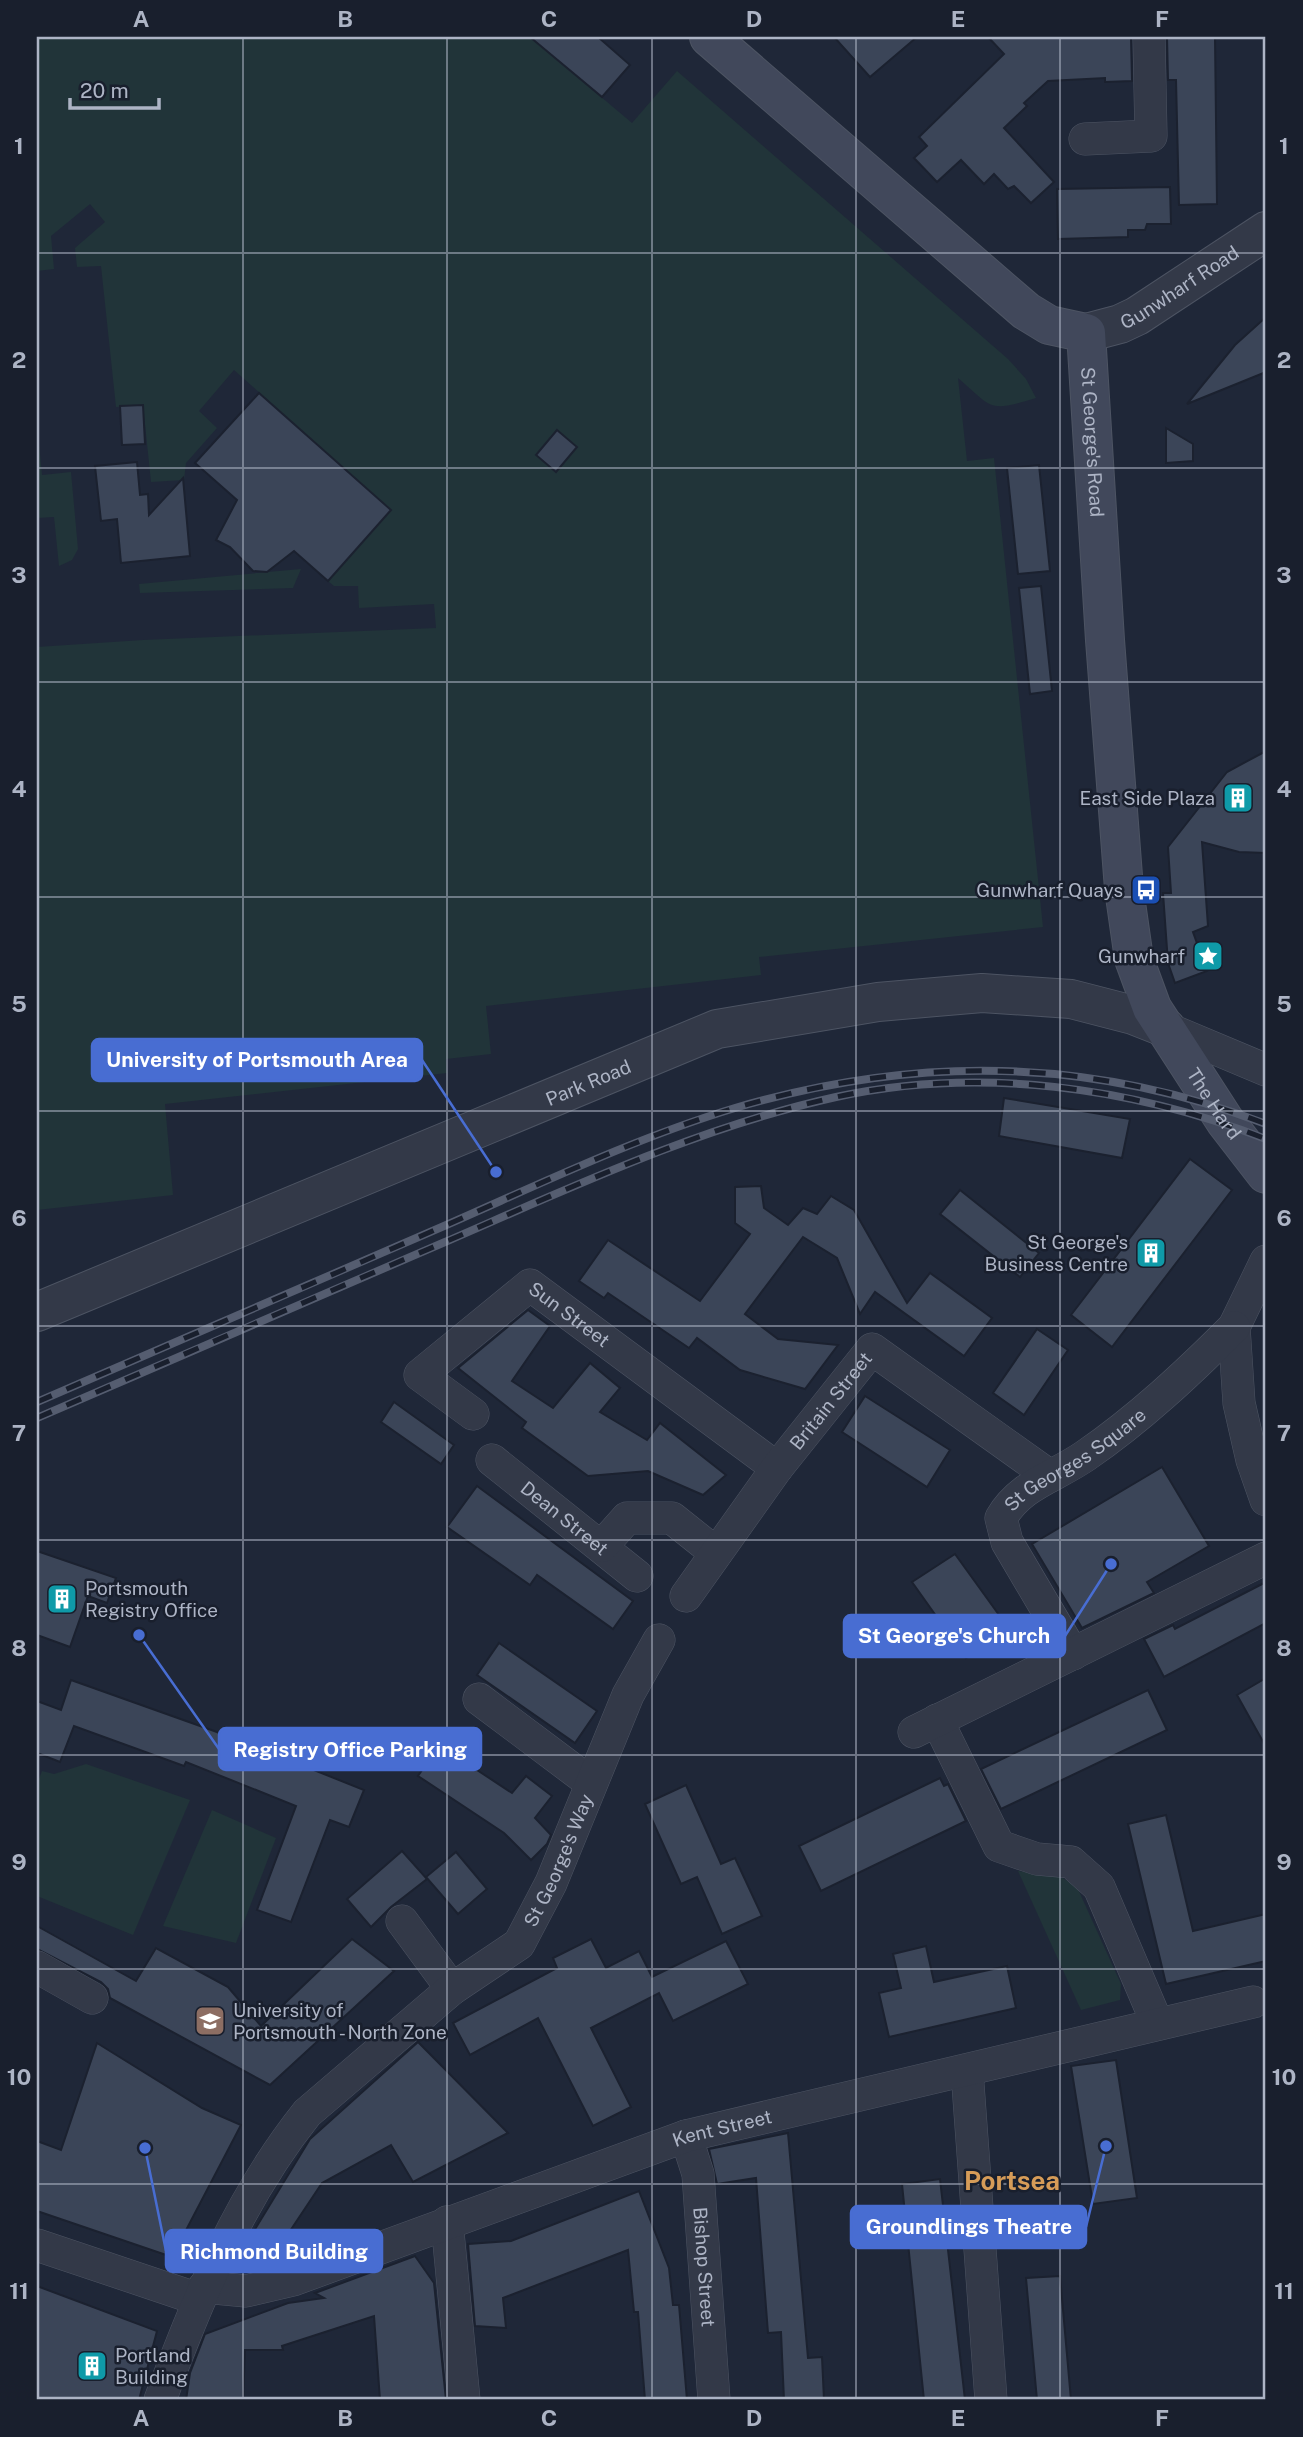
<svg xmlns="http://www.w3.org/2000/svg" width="1303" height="2437" font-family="'Public Sans',sans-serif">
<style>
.green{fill:#213439}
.building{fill:#3b4558;stroke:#1b212f;stroke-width:2}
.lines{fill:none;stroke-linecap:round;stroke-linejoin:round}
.minor-casing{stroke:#4d5463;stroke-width:33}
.tertiary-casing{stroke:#4d5463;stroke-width:40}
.secondary-casing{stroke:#4d5463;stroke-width:40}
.minor{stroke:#333948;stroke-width:32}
.tertiary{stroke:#333948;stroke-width:38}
.secondary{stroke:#41485b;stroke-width:38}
.rail-casing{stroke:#555d70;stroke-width:8}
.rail{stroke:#191f2d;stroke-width:5;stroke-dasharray:16;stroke-linecap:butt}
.grid{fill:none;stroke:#adb4c5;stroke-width:2;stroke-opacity:0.55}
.labels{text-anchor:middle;stroke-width:5;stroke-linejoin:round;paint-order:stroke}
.street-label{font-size:19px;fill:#adb4c5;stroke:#191f2d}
.poi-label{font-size:19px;fill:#adb4c5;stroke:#191f2d;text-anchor:end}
.district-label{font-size:26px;font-weight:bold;fill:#d69c58;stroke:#191f2d}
.leader{fill:none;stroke:#486dd2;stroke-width:2.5}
.callout-dot{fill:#486dd2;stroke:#191f2d;stroke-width:2.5}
.callout{fill:#486dd2;stroke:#486dd2;stroke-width:2.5}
.callout-label{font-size:21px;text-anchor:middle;font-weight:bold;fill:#fff}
.neatline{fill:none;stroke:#adb4c5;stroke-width:2.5}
.grid-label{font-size:23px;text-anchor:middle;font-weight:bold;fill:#adb4c5}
</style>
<rect width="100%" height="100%" fill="#1f2738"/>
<!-- green -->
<g class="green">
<path d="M 37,37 L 530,37 L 632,123 L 677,71 L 1008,359 L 1026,379 L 1036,398 C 987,413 993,408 958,378 L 967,461 L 994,458 L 1043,927 L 759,957 L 761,975 L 486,1006 L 491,1054 L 446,1059 L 447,1073 L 165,1104 L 173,1195 L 37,1210 L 37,647 L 143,640 L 436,628 L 434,604 L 359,608 L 358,586 L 334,586 L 328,581 L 391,510 L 234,370 L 199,411 L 217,428 L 186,463 L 184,480 L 151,482 L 143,405 L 116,407 L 101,266 L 77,267 L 75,248 L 105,222 L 90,204 L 51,236 L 54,269 L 37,271 Z"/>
<path d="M 37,422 L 42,475 L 71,472 L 78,549 L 72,560 L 59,566 L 54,517 L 37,518 Z"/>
<path d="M 301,569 L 293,588 L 140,593 L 139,584 Z"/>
<path d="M 86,1764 L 190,1800 L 133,1935 L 37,1896 L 37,1784 L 42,1771 L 54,1774 Z"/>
<path d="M 212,1810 L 276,1838 L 236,1943 L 163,1926 Z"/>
<path d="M 1018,1871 L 1061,1877 L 1077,1887 L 1121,1984 L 1120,2000 L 1081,2010 Z"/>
</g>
<!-- building -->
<g class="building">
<path d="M 530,37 L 598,37 L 630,65 L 602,97 Z"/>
<path d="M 834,37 L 917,37 L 870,77 Z"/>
<path d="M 988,37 L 1131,37 L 1132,81 L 1105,82 L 1105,78 L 1048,81 L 1024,103 L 1027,106 L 1004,128 L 1054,182 L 1031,203 L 1014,186 L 1008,189 L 994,174 L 984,184 L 961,160 L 937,182 L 914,158 L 927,146 L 919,137 L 1004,54 Z"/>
<path d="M 1167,37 L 1215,37 L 1217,204 L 1179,205 L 1176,80 L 1168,80 Z"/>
<path d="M 1170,187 L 1171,224 L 1147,224 L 1145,230 L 1128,230 L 1128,237 L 1058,239 L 1057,189 Z"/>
<path d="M 1266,317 L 1266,372 L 1187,404 L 1235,345 Z"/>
<path d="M 259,393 L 391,510 L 328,581 L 294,551 L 267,572 L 253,571 L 230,547 L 216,540 L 237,500 L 195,463 Z"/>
<path d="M 143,405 L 145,444 L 122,445 L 120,406 Z"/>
<path d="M 1166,428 L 1193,444 L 1193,461 L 1166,463 Z"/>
<path d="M 557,430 L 577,447 L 556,472 L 536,455 Z"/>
<path d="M 137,462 L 140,495 L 148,494 L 149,515 L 183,478 L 190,556 L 121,563 L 117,519 L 101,521 L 95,466 Z"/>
<path d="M 1039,465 L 1050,571 L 1018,574 L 1007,468 Z"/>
<path d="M 1041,586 L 1052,691 L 1030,694 L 1019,588 Z"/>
<path d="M 1266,751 L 1266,853 L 1239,852 L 1202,842 L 1208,926 L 1193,932 L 1207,971 L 1175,983 L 1168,963 L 1163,893 L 1171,893 L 1168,847 L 1227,772 Z"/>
<path d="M 1004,1098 L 1130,1119 L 1122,1158 L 999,1136 Z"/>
<path d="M 1190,1159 L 1232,1190 L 1112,1347 L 1071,1315 Z"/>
<path d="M 761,1186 L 764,1208 L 788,1225 L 803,1208 L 817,1214 L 831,1196 L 854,1210 L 907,1303 L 930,1273 L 992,1318 L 964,1356 L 875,1292 L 860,1314 L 837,1258 L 803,1237 L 745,1314 L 778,1339 L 838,1345 L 805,1389 L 740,1370 L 697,1338 L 689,1348 L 608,1293 L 604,1298 L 579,1281 L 608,1240 L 700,1301 L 750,1234 L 735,1223 L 735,1187 Z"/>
<path d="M 960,1190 L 1039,1253 L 1020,1277 L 940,1214 Z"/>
<path d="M 528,1310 L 550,1326 L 512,1381 L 553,1408 L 590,1363 L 620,1388 L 600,1412 L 647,1440 L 660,1423 L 726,1475 L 703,1495 L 648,1471 L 588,1476 L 522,1428 L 526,1422 L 458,1368 Z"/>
<path d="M 1037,1329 L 1068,1350 L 1024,1415 L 993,1393 Z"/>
<path d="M 865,1396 L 950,1450 L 927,1487 L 842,1432 Z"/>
<path d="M 394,1402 L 454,1445 L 441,1464 L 381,1422 Z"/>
<path d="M 1162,1467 L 1209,1546 L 1147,1582 L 1154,1593 L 1082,1628 L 1032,1544 Z"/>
<path d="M 477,1486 L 633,1601 L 613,1629 L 537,1575 L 530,1585 L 447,1527 Z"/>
<path d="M 37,1551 L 116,1578 L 107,1603 L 88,1596 L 70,1647 L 37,1635 Z"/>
<path d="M 955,1554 L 1012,1633 L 966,1658 L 912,1582 Z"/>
<path d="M 1266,1582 L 1266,1623 L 1164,1677 L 1144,1639 L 1173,1625 L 1175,1629 Z"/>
<path d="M 499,1643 L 597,1711 L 575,1743 L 477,1675 Z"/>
<path d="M 1266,1678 L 1266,1747 L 1237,1695 Z"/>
<path d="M 71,1680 L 231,1737 L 364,1790 L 349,1827 L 330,1820 L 291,1922 L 257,1910 L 296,1806 L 186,1762 L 184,1766 L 74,1726 L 60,1762 L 37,1753 L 37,1701 L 61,1710 Z"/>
<path d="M 1148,1690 L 1167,1730 L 1001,1809 L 981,1769 Z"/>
<path d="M 439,1745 L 512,1793 L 526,1776 L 552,1796 L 535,1818 L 551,1835 L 547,1844 L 531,1860 L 504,1833 L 418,1776 Z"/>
<path d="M 940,1778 L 944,1786 L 948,1784 L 966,1821 L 821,1891 L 799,1846 Z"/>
<path d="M 686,1785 L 721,1864 L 735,1858 L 762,1916 L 722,1934 L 697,1877 L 681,1884 L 645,1804 Z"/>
<path d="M 1166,1815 L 1193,1931 L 1266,1914 L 1266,1961 L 1166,1984 L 1128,1824 Z"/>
<path d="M 402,1851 L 427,1879 L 391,1907 L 371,1927 L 347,1899 Z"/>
<path d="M 456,1852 L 487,1889 L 458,1914 L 426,1877 Z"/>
<path d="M 37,1926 L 136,1981 L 156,1948 L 228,1987 L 261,2026 L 352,1939 L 394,1971 L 270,2085 L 110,1998 L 108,1989 L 101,1982 L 37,1949 Z"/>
<path d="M 591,1939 L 606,1968 L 639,1951 L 652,1977 L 726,1941 L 748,1984 L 673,2021 L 659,1993 L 591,2028 L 631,2107 L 593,2126 L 538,2018 L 470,2055 L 453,2023 L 557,1968 L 553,1958 Z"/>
<path d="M 926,1946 L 934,1982 L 1007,1966 L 1016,2008 L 889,2037 L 879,1993 L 901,1988 L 893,1954 Z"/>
<path d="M 418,2042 L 508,2133 L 413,2182 L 391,2145 L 322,2183 L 268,2264 L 243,2249 L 310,2139 Z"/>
<path d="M 97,2043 L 202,2108 L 241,2125 L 172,2257 L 37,2211 L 37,2141 L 61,2150 Z"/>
<path d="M 1116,2060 L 1137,2198 L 1093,2204 L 1071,2066 Z"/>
<path d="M 788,2133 L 808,2358 L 822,2357 L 824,2400 L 784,2400 L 781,2332 L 768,2333 L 756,2178 L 717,2184 L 709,2149 Z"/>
<path d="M 940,2179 L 965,2400 L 924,2400 L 902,2184 Z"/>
<path d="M 639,2191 L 669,2268 L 673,2305 L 679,2305 L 687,2400 L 645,2400 L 638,2312 L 634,2312 L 628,2250 L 503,2298 L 506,2328 L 475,2326 L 468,2244 L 511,2241 Z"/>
<path d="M 415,2256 L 434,2283 L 446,2400 L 380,2400 L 374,2316 L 282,2346 L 283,2350 L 245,2350 L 243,2400 L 186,2400 L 190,2373 L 205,2334 L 288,2303 L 324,2298 L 315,2293 Z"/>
<path d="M 1060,2276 L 1071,2400 L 1037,2400 L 1026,2278 Z"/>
<path d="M 37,2286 L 157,2331 L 139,2400 L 37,2400 Z"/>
</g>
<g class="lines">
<!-- minor casing -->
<g class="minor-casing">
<g id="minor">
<path d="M 1085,139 L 1151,136 L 1149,37"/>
<path d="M 1166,1028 L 1266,1070"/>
<path d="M 1266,1261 L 1234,1327 L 1239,1403 L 1252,1460 L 1266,1500"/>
<path id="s1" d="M 473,1414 L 420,1375 L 530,1285 L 777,1468"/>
<path id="s2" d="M 492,1460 L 637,1576"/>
<path d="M 602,1546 L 627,1518 L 672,1518 L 716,1553"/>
<path id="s3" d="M 686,1596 L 777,1468 L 872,1349 L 1050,1476"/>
<path id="s4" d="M 1073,1654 L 1007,1542 L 1001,1518 C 1021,1484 1053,1478 1085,1456 C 1139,1419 1188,1373 1234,1327"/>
<path d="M 479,1699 L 591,1783"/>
<path d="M 937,1720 L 999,1846 L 1037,1859 L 1071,1862 L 1099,1887 L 1157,2023"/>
<path d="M 914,1732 L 1266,1558"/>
<path d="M 402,1921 L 452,1989"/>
<path d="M 37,1967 L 92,1998"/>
<path d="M 967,2071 L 991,2400"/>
<path id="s5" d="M 686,2136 L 698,2174 L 714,2400"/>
<path d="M 447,2222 L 464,2400"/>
<path d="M 37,2245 L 198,2299"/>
<path id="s6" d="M 204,2287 L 246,2291 L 293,2280 L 686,2136 L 1253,2002"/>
<path id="s7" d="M 160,2400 C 198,2298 239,2198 307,2113 L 452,1989 L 519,1944 L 551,1883 L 628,1695 L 659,1640"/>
</g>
</g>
<!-- tertiary casing -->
<g class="tertiary-casing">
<g id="tertiary">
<path id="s8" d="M 1086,333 L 1120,324 L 1137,316 L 1266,231"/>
<path id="s9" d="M 37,1312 L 717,1029 L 878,1002 L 982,993 L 1071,999 L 1133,1015 L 1166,1028"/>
</g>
</g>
<!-- secondary casing -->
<g class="secondary-casing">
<g id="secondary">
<path id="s10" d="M 709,37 L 1026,311 L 1049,325 L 1086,333 L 1105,640 L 1124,889 L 1134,959 L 1152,1008 L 1225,1121 L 1266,1174"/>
</g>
</g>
<!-- minor -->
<use href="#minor" class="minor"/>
<!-- tertiary -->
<use href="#tertiary" class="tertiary"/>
<!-- secondary -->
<use href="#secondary" class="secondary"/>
<!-- rail casing -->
<g class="rail-casing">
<g id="rail">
<path d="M 37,1402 C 173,1343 309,1285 444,1226 C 540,1184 635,1138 735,1108 C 915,1055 1090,1057 1266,1124"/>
<path d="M 37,1418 C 173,1359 309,1300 445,1242 C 572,1187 700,1127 836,1097 C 979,1066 1132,1087 1266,1139"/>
</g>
</g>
<!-- rail -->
<use href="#rail" class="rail"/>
</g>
<!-- grid -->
<path class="grid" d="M 243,37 L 243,2400M 447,37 L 447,2400M 652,37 L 652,2400M 856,37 L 856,2400M 1060,37 L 1060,2400M 37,253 L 1266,253M 37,468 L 1266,468M 37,682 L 1266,682M 37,897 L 1266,897M 37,1111 L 1266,1111M 37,1326 L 1266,1326M 37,1540 L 1266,1540M 37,1755 L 1266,1755M 37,1969 L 1266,1969M 37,2184 L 1266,2184"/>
<!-- icons -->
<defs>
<g id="building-square" transform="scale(1.575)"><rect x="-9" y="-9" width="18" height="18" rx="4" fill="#0f9aa8" stroke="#191f2d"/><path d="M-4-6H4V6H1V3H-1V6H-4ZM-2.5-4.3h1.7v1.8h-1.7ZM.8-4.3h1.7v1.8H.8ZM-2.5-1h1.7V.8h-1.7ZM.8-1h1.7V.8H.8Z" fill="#fff"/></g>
<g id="bus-square" transform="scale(1.575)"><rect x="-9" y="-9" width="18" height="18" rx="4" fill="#1a4fb4" stroke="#191f2d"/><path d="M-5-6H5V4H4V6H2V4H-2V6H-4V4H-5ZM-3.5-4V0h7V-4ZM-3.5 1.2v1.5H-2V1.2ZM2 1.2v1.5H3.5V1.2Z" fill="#fff"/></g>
<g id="sight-square" transform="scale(1.575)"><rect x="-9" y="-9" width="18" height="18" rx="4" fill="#0f9aa8" stroke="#191f2d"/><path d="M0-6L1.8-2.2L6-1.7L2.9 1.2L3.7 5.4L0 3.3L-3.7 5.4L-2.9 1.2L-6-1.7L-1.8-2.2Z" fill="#fff"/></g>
<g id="university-square" transform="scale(1.575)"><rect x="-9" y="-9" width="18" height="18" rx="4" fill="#8d6e63" stroke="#191f2d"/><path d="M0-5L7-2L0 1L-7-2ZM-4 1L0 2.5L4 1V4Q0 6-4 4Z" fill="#fff"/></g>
</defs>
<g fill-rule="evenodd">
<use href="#building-square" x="1238" y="798"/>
<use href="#bus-square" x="1146" y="890"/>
<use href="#sight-square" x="1208" y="956"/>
<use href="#building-square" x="1151" y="1253"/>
<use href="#building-square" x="62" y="1599"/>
<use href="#university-square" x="210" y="2021"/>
<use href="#building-square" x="92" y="2366"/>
</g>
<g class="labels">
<!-- street labels -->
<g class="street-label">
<text dy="7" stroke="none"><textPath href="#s8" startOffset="105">Gunwharf Road</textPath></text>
<text dy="7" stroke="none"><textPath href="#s10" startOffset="593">St George's Road</textPath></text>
<text dy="7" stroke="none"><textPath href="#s9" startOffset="597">Park Road</textPath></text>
<text dy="7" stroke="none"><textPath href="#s10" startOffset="1278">The Hard</textPath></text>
<text dy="7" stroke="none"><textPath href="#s1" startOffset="257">Sun Street</textPath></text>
<text dy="7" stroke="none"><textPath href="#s3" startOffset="243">Britain Street</textPath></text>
<text dy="7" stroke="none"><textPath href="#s4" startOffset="250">St Georges Square</textPath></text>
<text dy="7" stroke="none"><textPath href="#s2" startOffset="93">Dean Street</textPath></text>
<text dy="7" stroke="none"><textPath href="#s7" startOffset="688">St George's Way</textPath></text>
<text dy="7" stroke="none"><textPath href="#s6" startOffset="546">Kent Street</textPath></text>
<text dy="7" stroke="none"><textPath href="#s5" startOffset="133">Bishop Street</textPath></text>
</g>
<!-- poi labels -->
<g class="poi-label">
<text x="1215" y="805">East Side Plaza</text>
<text x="1123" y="897">Gunwharf Quays</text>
<text x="1185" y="963">Gunwharf</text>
<text x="1128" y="1249">St George's<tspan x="1128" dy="22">Business Centre</tspan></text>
<text x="85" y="1595" text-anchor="start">Portsmouth<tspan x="85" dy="22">Registry Office</tspan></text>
<text x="233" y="2017" text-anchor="start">University of<tspan x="233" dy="22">Portsmouth - North Zone</tspan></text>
<text x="115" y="2362" text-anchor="start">Portland<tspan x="115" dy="22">Building</tspan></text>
</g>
<!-- district labels -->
<g class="district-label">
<text x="1012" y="2190">Portsea</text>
</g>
</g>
<!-- callouts -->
<path class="leader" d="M496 1172L422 1060M1111 1564L1065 1636M139 1635L219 1749M1106 2146L1086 2227M145 2148L166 2251"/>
<g class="callout-dot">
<circle cx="496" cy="1172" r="7"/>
<circle cx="1111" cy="1564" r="7"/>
<circle cx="139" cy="1635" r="7"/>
<circle cx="1106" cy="2146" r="7"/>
<circle cx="145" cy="2148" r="7"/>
</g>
<g class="callout">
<rect x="92" y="1039" width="330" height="42" rx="7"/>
<rect x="844" y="1615" width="221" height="42" rx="7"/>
<rect x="219" y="1728" width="262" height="42" rx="7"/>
<rect x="851" y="2206" width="235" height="42" rx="7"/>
<rect x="166" y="2230" width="216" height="42" rx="7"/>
</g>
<g class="callout-label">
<text x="257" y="1067">University of Portsmouth Area</text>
<text x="954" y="1643">St George's Church</text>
<text x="350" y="1757">Registry Office Parking</text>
<text x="969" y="2234">Groundlings Theatre</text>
<text x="274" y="2259">Richmond Building</text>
</g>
<!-- border -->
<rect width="1303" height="2437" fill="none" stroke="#191f2d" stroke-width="77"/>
<!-- scale -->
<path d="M70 98v10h89v-10" fill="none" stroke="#adb4c5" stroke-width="3.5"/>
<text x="80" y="98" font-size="21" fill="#adb4c5" stroke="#191f2d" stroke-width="5" paint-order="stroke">20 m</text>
<rect x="38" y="38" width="1226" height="2360" class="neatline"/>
<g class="grid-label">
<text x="141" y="27">A</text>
<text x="345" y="27">B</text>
<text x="549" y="27">C</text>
<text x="754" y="27">D</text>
<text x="958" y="27">E</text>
<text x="1162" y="27">F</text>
<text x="19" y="154">1</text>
<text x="1284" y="154">1</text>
<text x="19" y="368">2</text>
<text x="1284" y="368">2</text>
<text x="19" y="583">3</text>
<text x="1284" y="583">3</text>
<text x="19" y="797">4</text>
<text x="1284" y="797">4</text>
<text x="19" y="1012">5</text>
<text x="1284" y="1012">5</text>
<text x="19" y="1226">6</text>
<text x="1284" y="1226">6</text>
<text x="19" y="1441">7</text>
<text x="1284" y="1441">7</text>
<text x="19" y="1656">8</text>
<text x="1284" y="1656">8</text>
<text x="19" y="1870">9</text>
<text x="1284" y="1870">9</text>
<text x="19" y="2085">10</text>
<text x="1284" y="2085">10</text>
<text x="19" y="2299">11</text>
<text x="1284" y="2299">11</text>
<text x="141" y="2426">A</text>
<text x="345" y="2426">B</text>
<text x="549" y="2426">C</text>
<text x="754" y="2426">D</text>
<text x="958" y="2426">E</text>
<text x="1162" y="2426">F</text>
</g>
</svg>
